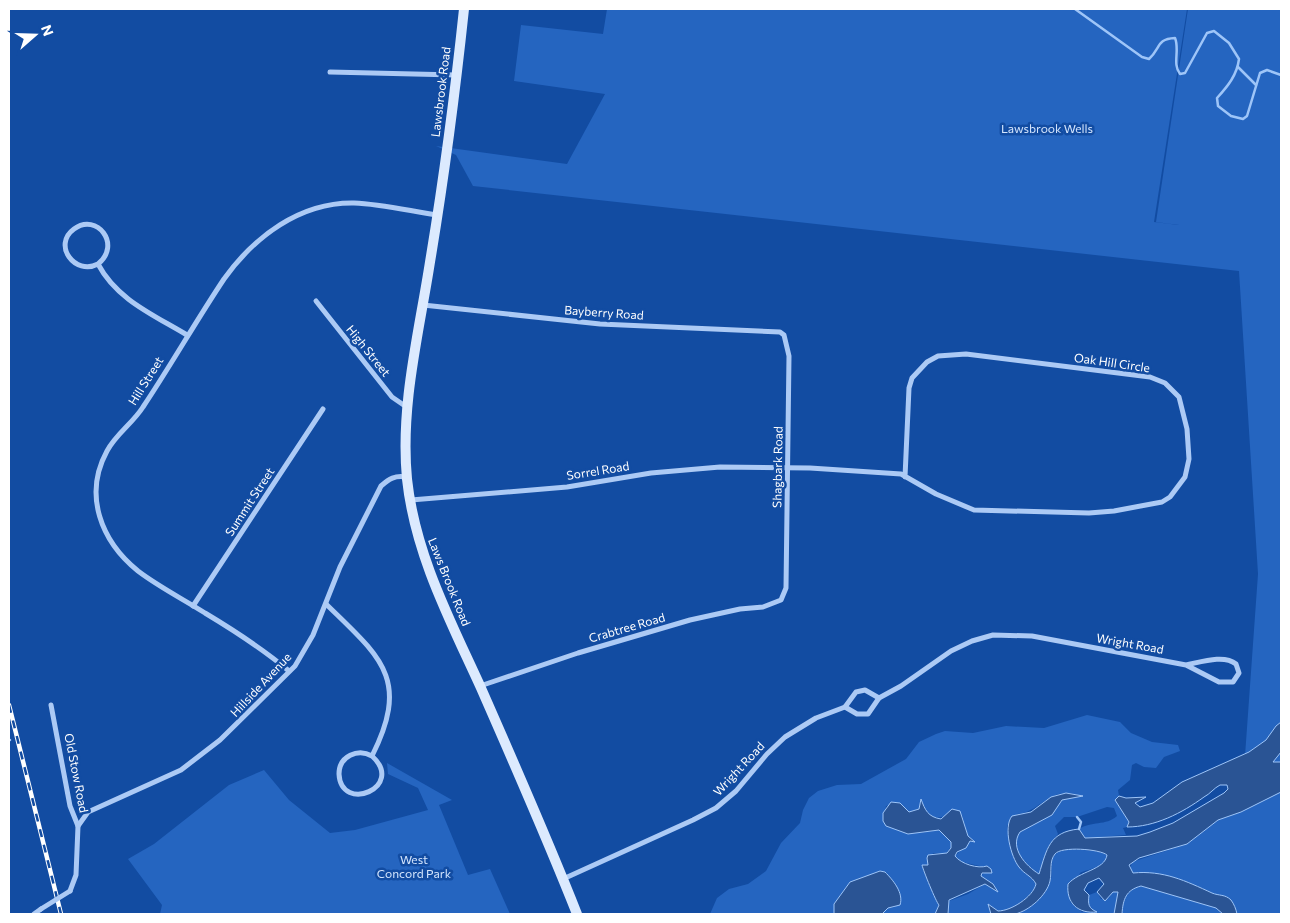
<svg xmlns="http://www.w3.org/2000/svg" width="1290" height="923" font-family="Commissioner,sans-serif">
<style>
.green{fill:#2565c0}
.water{fill:#2a5494;stroke:#9ec5f8}
.lines{fill:none;stroke-linecap:round;stroke-linejoin:round}
.stream{stroke:#9ec5f8;stroke-width:2.5}
.street{stroke:#accaf5;stroke-width:5}
.secondary{stroke:#dceafe;stroke-width:10}
.rail-casing{stroke:#fff;stroke-width:4.5}
.rail{stroke:#124ca2;stroke-width:2.5;stroke-dasharray:8;stroke-linecap:butt}
.street-bridge{stroke:#accaf5;stroke-width:5}
.labels{text-anchor:middle;stroke-width:5;stroke-linejoin:round;paint-order:stroke}
.street-label{font-size:12px;fill:#fff;stroke:#124ca2}
.park-label{font-size:12px;fill:#d5e6fe;stroke:#124ca2}
</style>
<rect width="100%" height="100%" fill="#124ca2"/>
<!-- green -->
<g class="green">
<path d="M 607,9 L 1187,9 L 1154,222 L 1179,225 L 1156,222 L 1188,9 L 1281,9 L 1281,914 L 1237,914 C 1233,896 1225,899 1212,893 C 1187,881 1162,870 1133,873 L 1130,870 L 1132,862 L 1187,844 L 1218,820 L 1241,812 L 1258,574 L 1239,271 L 473,186 L 456,155 L 436,146 L 567,164 L 605,94 L 514,81 L 521,25 L 603,34 Z"/>
<path d="M 1087,715 L 1120,722 L 1131,733 L 1152,742 L 1178,745 L 1180,751 L 1164,757 L 1156,768 L 1144,767 L 1136,763 L 1132,765 L 1130,780 L 1118,790 L 1119,796 L 1115,800 L 1129,822 L 1127,827 L 1123,828 L 1126,835 L 1085,838 L 1079,829 C 1091,821 1106,826 1117,816 L 1114,808 L 1107,807 L 1077,817 L 1064,817 L 1055,826 L 1058,834 L 1048,847 L 1039,874 C 1026,865 1009,848 1019,832 L 1052,815 L 1062,800 L 1080,796 C 1051,784 1040,813 1017,814 L 1007,826 C 1008,850 1024,865 1036,884 C 1033,896 1011,911 998,912 L 988,905 L 991,914 L 948,914 L 949,901 L 968,894 L 985,884 L 996,890 L 993,884 L 980,876 L 986,872 L 984,867 L 962,862 L 955,856 L 970,841 L 974,842 L 968,836 L 962,815 L 933,818 L 925,810 L 921,800 L 919,809 L 909,812 L 900,803 L 886,806 L 883,821 C 900,835 919,834 939,830 L 951,842 L 951,847 L 946,853 L 933,853 L 928,865 L 922,865 C 923,871 936,901 939,904 L 935,914 L 882,914 L 888,908 L 895,907 L 896,886 L 885,872 L 880,871 L 846,887 L 834,904 L 834,914 L 710,914 L 717,898 L 729,889 L 748,884 L 766,871 L 781,843 L 800,823 L 803,810 L 809,798 L 818,791 L 837,785 L 861,784 L 906,759 L 919,742 L 936,734 L 945,731 L 973,733 L 1006,726 L 1044,728 Z"/>
<path d="M 387,763 L 452,800 L 439,805 L 468,875 L 490,869 L 510,914 L 160,914 L 162,905 L 128,859 L 154,844 L 229,785 L 264,770 L 289,800 L 330,833 L 355,830 L 428,810 L 418,788 L 388,774 Z"/>
<path d="M 1069,849 L 1097,851 L 1107,855 C 1105,868 1091,868 1080,873 L 1070,902 L 1082,912 L 1091,909 L 1088,904 L 1089,895 L 1097,892 L 1101,899 L 1109,898 L 1113,891 L 1118,892 L 1114,914 L 1015,914 C 1029,906 1043,897 1050,882 C 1056,867 1044,852 1069,849 Z"/>
<path d="M 1141,886 L 1216,908 L 1223,914 L 1122,914 C 1123,899 1126,890 1141,886 Z"/>
</g>
<!-- water -->
<g class="water">
<path d="M 1281,722 L 1281,752 L 1273,762 L 1281,762 L 1281,792 L 1241,812 L 1218,820 L 1187,844 L 1139,858 L 1129,865 L 1133,873 C 1163,870 1186,881 1212,893 C 1219,896 1225,894 1231,900 C 1234,904 1236,909 1237,914 L 1223,914 L 1216,908 L 1141,886 C 1126,890 1123,899 1122,914 L 1114,914 L 1118,892 L 1113,892 L 1105,901 L 1097,892 L 1104,884 L 1099,878 L 1088,883 L 1084,890 L 1089,895 C 1088,904 1088,908 1097,912 C 1078,914 1066,903 1068,884 C 1079,871 1105,870 1107,855 C 1100,849 1061,846 1055,854 C 1049,861 1052,872 1050,881 C 1047,895 1029,911 1015,914 C 1008,916 998,914 991,914 L 988,904 L 998,911 C 1011,911 1033,897 1036,884 C 1032,876 1024,874 1019,867 C 1011,857 1003,827 1012,816 L 1031,812 L 1051,797 L 1066,793 L 1083,796 L 1062,800 L 1052,815 L 1020,832 C 1009,848 1026,866 1039,874 C 1047,849 1049,832 1079,829 L 1085,838 L 1137,836 L 1150,832 L 1173,823 L 1224,793 L 1228,789 L 1227,785 L 1220,785 C 1214,788 1210,794 1204,797 C 1182,813 1155,827 1127,827 L 1129,822 L 1115,800 L 1119,796 L 1126,798 L 1146,797 L 1135,803 L 1140,807 L 1153,803 L 1182,782 L 1249,752 L 1266,740 L 1276,726 Z"/>
<path d="M 921,799 C 925,810 928,817 941,819 L 952,809 L 960,811 L 968,836 L 975,842 L 970,841 L 966,848 L 957,852 L 955,856 C 961,864 978,869 987,866 L 991,869 L 992,873 L 982,873 L 981,876 L 993,884 L 998,892 L 985,884 L 949,900 L 948,914 L 935,914 L 939,905 C 936,902 923,870 922,865 L 928,865 L 927,858 L 928,855 L 947,853 L 951,848 L 951,842 L 939,830 L 908,834 L 886,826 L 883,821 L 883,813 L 891,802 L 900,803 L 909,812 L 919,809 Z"/>
<path d="M 880,871 L 885,872 C 893,880 904,893 900,905 L 888,908 L 882,914 L 834,914 L 834,904 L 850,882 Z"/>
</g>
<g class="lines">
<!-- stream -->
<g class="stream">
<path d="M 1075,9 L 1142,57 L 1149,59 C 1161,48 1156,39 1175,38 C 1180,50 1172,64 1180,74 L 1185,73 L 1207,33 L 1214,31 L 1229,43 L 1239,59 C 1237,75 1228,86 1217,98 L 1218,106 L 1231,116 L 1243,119 L 1247,116 L 1260,73 L 1267,70 L 1281,75"/>
<path d="M 1238,67 L 1256,85"/>
<path d="M 9,740 L 10,740"/>
<path d="M 1077,817 L 1081,822 L 1079,829"/>
</g>
<!-- street -->
<g class="street">
<path d="M 330,72 L 456,75"/>
<path d="M 98,264 C 75,276 52,245 74,229 C 97,212 122,245 98,264 C 117,300 154,315 187,335"/>
<path d="M 316,301 L 392,397 L 408,408"/>
<path d="M 423,305 L 600,324 L 780,332 L 784,335 L 789,356 L 786,588 L 781,600 L 763,607 L 740,609 L 690,620 L 578,653 L 480,686"/>
<path d="M 411,500 L 567,487 L 651,473 L 720,467 L 810,468 L 901,474 L 936,494 L 974,510 L 1089,513 L 1114,511 L 1162,502 L 1170,497 L 1185,477 L 1189,459 L 1187,429 L 1179,397 L 1165,383 L 1150,377 L 966,354 L 938,356 L 927,362 L 912,378 L 909,388 L 905,477"/>
<path d="M 326,604 C 380,657 411,678 372,756 C 358,748 339,756 339,774 C 341,814 406,787 372,756"/>
<path d="M 193,606 L 323,409"/>
<path d="M 289,671 C 263,649 235,631 205,613 C 183,599 159,587 138,571 C 101,541 83,495 107,451 C 116,434 133,423 143,407 C 171,365 196,321 224,279 C 254,237 300,202 354,203 C 381,204 410,211 437,215"/>
<path d="M 51,705 L 70,806 L 78,826"/>
<path d="M 845,707 L 857,714 L 868,714 L 879,698 L 901,686 L 951,651 L 972,641 L 993,635 L 1032,636 L 1186,665 L 1219,682 L 1233,682 L 1239,673 L 1236,664 C 1224,654 1201,662 1186,665"/>
<path d="M 563,879 L 693,820 L 716,808 L 736,791 L 767,754 L 785,737 L 816,718 L 845,707 L 856,692 L 865,690 L 879,698"/>
<path d="M 70,891 L 76,875 L 78,826 L 88,812 L 181,770 L 220,740 L 295,666 L 313,635 L 340,567 L 381,486 C 389,479 395,475 406,477"/>
<path d="M 34,914 L 41,909"/>
</g>
<!-- secondary -->
<path class="secondary" d="M 464,9 C 455,94 444,178 430,262 C 419,333 400,406 407,479 C 415,554 450,620 481,688 C 514,763 547,838 577,914"/>
<!-- rail casing -->
<g class="rail-casing">
<path id="rail" d="M 9,705 L 61,914"/>
</g>
<!-- rail -->
<use href="#rail" class="rail"/>
<!-- street-bridge -->
<path class="street-bridge" d="M 41,909 L 70,891"/>
</g>
<g class="labels">
<!-- street labels -->
<g class="street-label">
<text transform="translate(441 92) rotate(-83)" y="4">Lawsbrook Road</text>
<text transform="translate(604 313) rotate(4)" y="4">Bayberry Road</text>
<text transform="translate(368 351) rotate(51)" y="4">High Street</text>
<text transform="translate(1112 363) rotate(8)" y="4">Oak Hill Circle</text>
<text transform="translate(146 381) rotate(-58)" y="4">Hill Street</text>
<text transform="translate(778 467) rotate(-89)" y="4">Shagbark Road</text>
<text transform="translate(598 471) rotate(-9)" y="4">Sorrel Road</text>
<text transform="translate(250 502) rotate(-57)" y="4">Summit Street</text>
<text transform="translate(449 582) rotate(68)" y="4">Laws Brook Road</text>
<text transform="translate(627 628) rotate(-16)" y="4">Crabtree Road</text>
<text transform="translate(1130 644) rotate(10)" y="4">Wright Road</text>
<text transform="translate(261 685) rotate(-47)" y="4">Hillside Avenue</text>
<text transform="translate(739 769) rotate(-47)" y="4">Wright Road</text>
<text transform="translate(76 773) rotate(79)" y="4">Old Stow Road</text>
</g>
<!-- park labels -->
<g class="park-label">
<text x="1047" y="133">Lawsbrook Wells</text>
<text x="414" y="864">West<tspan x="414" dy="14">Concord Park</tspan></text>
</g>
</g>
<!-- border -->
<rect width="1290" height="923" fill="none" stroke="#ffffff" stroke-width="20"/>
<!-- north arrow -->
<g transform="translate(35 35) rotate(70)" stroke="#124ca2" stroke-width="4" paint-order="stroke">
<path d="M0-4L9 19L0 12L-9 19Z" fill="#ffffff"/>
<text y="-8" font-size="14" font-weight="bold" text-anchor="middle" fill="#ffffff">N</text>
</g>
</svg>
